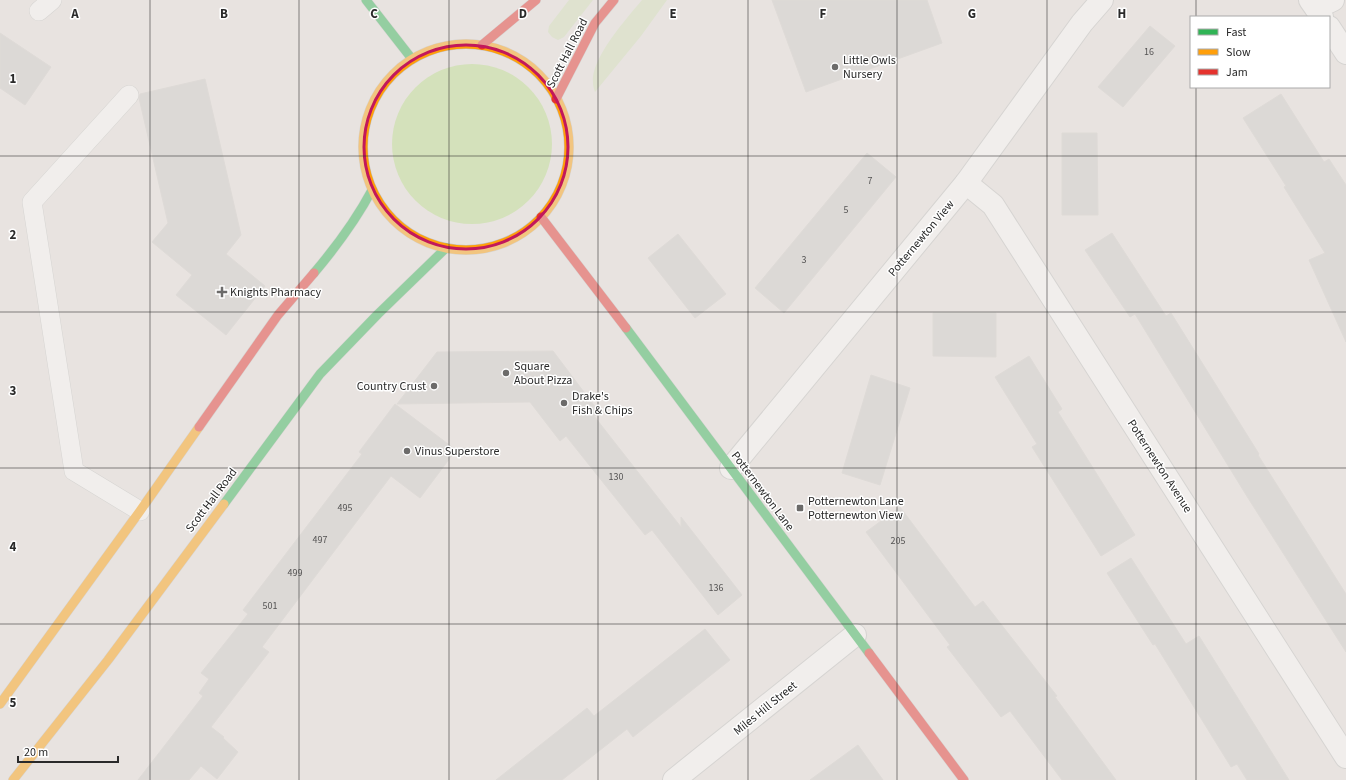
<svg xmlns="http://www.w3.org/2000/svg" width="1346" height="780" font-family="'Source Sans 3',sans-serif">
<style>
.green{fill:#d4e1bb}
.building{fill:#cfccca;stroke:#d3cfcc}
.lines{fill:none;stroke-linecap:round;stroke-linejoin:round}
.lane-casing{stroke:#c2c1c1;stroke-width:20}
.street-casing{stroke:#c2c1c1;stroke-width:24}
.fast-casing{stroke:#c2c1c1;stroke-width:10}
.slow-casing{stroke:#c2c1c1;stroke-width:10}
.jam-casing{stroke:#c2c1c1;stroke-width:10}
.lane{stroke:#fcfbfa;stroke-width:19}
.street{stroke:#fcfbfa;stroke-width:22}
.fast{stroke:#30b455;stroke-width:9}
.slow{stroke:#ff9f0a;stroke-width:9}
.jam{stroke:#e5322d;stroke-width:9}
.marked{fill:none;stroke:#c2185b;stroke-width:3;stroke-linejoin:round}
.grid{fill:none;stroke:#2a2a2a;stroke-width:1;stroke-opacity:0.55}
.poi-dot{fill:#6c6b6a;stroke:#fff;stroke-width:1.5}
.labels{text-anchor:middle;stroke-width:3;stroke-linejoin:round;paint-order:stroke}
.number-label{font-size:10px;fill:#545353}
.street-label{font-size:12px;fill:#2a2a2a;stroke:#fff}
.poi-label{font-size:12px;fill:#2a2a2a;stroke:#fff;text-anchor:start}
.grid-label{font-size:13px;text-anchor:middle;font-weight:bold;fill:#2a2a2a;stroke:#fff;stroke-width:3;stroke-linejoin:round;paint-order:stroke}
</style>
<rect width="100%" height="100%" fill="#e8e3e0"/>
<!-- green -->
<g class="green">
<path d="M 569,0 L 593,0 L 564,37 L 558,40 L 552,37 L 548,32 L 549,26 Z"/>
<path d="M 642,0 L 667,0 L 641,36 L 595,92 C 594,89 593,86 593,83 C 590,59 627,18 642,0 Z"/>
<circle cx="472" cy="144" r="80"/>
</g>
<!-- building -->
<g class="building">
<path d="M 772,0 L 927,0 L 942,43 L 806,92 Z"/>
<path d="M 1150,26 L 1175,46 L 1123,107 L 1098,87 Z"/>
<path d="M 0,33 L 51,67 L 25,105 L 0,88 Z"/>
<path d="M 205,79 L 241,235 L 226,254 L 265,286 L 226,335 L 176,295 L 192,275 L 152,242 L 168,223 L 139,98 L 140,94 Z"/>
<path d="M 1281,94 L 1324,162 L 1329,159 L 1346,185 L 1346,342 L 1309,260 L 1325,253 L 1284,187 L 1286,186 L 1243,118 Z"/>
<path d="M 1062,133 L 1097,133 L 1098,215 L 1062,215 Z"/>
<path d="M 867,153 L 896,177 L 784,313 L 755,288 Z"/>
<path d="M 1112,233 L 1166,316 L 1171,313 L 1259,454 L 1258,455 L 1346,594 L 1346,652 L 1248,498 L 1135,314 L 1130,317 L 1085,250 Z"/>
<path d="M 678,234 L 726,294 L 695,318 L 648,258 Z"/>
<path d="M 933,313 L 996,313 L 996,357 L 933,356 Z"/>
<path d="M 553,351 L 599,412 L 594,416 L 681,527 L 681,517 L 742,595 L 718,615 L 652,530 L 645,535 L 566,436 L 560,441 L 530,402 L 397,404 L 437,352 Z"/>
<path d="M 1029,356 L 1062,409 L 1058,412 L 1135,535 L 1101,556 L 1032,447 L 1037,444 L 995,377 Z"/>
<path d="M 871,375 L 910,388 L 880,485 L 842,473 Z"/>
<path d="M 395,404 L 456,450 L 420,498 L 391,476 L 262,647 L 269,652 L 211,727 L 224,737 L 223,738 L 238,752 L 217,779 L 201,766 L 189,780 L 138,780 L 203,696 L 199,693 L 209,679 L 201,673 L 248,614 L 243,610 L 362,454 L 359,452 Z"/>
<path d="M 900,507 L 975,607 L 983,601 L 1057,696 L 1055,697 L 1116,780 L 1062,780 L 1010,711 L 1001,717 L 947,647 L 950,645 L 866,532 Z"/>
<path d="M 1131,558 L 1186,644 L 1199,636 L 1289,780 L 1247,780 L 1237,764 L 1231,767 L 1155,644 L 1153,645 L 1107,573 Z"/>
<path d="M 705,629 L 730,660 L 633,737 L 627,729 L 562,780 L 496,780 L 587,708 L 594,716 Z"/>
<path d="M 858,745 L 883,780 L 810,780 Z"/>
</g>
<g class="lines">
<!-- lane casing -->
<g class="lane-casing">
<g id="lane">
<path d="M 39,11 L 52,0"/>
<path d="M 129,95 L 32,202 L 74,471 L 140,511"/>
</g>
</g>
<!-- street casing -->
<g class="street-casing">
<g id="street">
<path d="M 1310,0 L 1322,17"/>
<path d="M 1316,8 L 1333,0"/>
<path d="M 1329,27 L 1346,53"/>
<path d="M 966,183 L 993,205 L 1346,757"/>
<path d="M 731,468 L 966,183 L 1082,23 L 1102,0"/>
<path d="M 674,780 L 855,635"/>
</g>
</g>
<!-- fast casing -->
<g class="fast-casing">
<g id="fast">
<path d="M 366,0 L 412,59"/>
<path d="M 314,273 C 336,247 356,220 372,190"/>
<path d="M 626,328 L 869,653"/>
<path d="M 224,504 L 320,374 L 378,314 L 446,248"/>
</g>
</g>
<!-- slow casing -->
<g class="slow-casing">
<g id="slow">
<circle cx="466" cy="147" r="103"/>
<path d="M 0,704 L 140,511 L 199,427"/>
<path d="M 13,780 L 108,660 L 224,504"/>
</g>
</g>
<!-- jam casing -->
<g class="jam-casing">
<g id="jam">
<path d="M 482,45 L 536,0"/>
<path d="M 556,99 L 595,23 L 614,0"/>
<path d="M 541,217 L 626,328"/>
<path d="M 199,427 L 278,315 L 314,273"/>
<path d="M 869,653 L 964,780"/>
</g>
</g>
<!-- lane -->
<use href="#lane" class="lane"/>
<!-- street -->
<use href="#street" class="street"/>
<!-- fast -->
<use href="#fast" class="fast"/>
<!-- slow -->
<use href="#slow" class="slow"/>
<!-- jam -->
<use href="#jam" class="jam"/>
</g>
<!-- marked area -->
<path d="M0 0H1346V780H0ZM364 147a102 102 0 1 1 204 0a102 102 0 1 1-204 0Z" fill="#e8e3e0" fill-opacity=".55" fill-rule="evenodd"/>
<path class="marked" d="M364 147a102 102 0 1 1 204 0a102 102 0 1 1-204 0Z"/>
<!-- grid -->
<path class="grid" d="M 150,0 L 150,780M 299,0 L 299,780M 449,0 L 449,780M 598,0 L 598,780M 748,0 L 748,780M 897,0 L 897,780M 1047,0 L 1047,780M 1196,0 L 1196,17M 1196,87 L 1196,780M 0,156 L 1346,156M 0,312 L 1346,312M 0,468 L 1346,468M 0,624 L 1346,624"/>
<!-- markers -->
<g class="poi-dot">
<circle cx="835" cy="67" r="4"/>
<path d="M220 286h4v4h4v4h-4v4h-4v-4h-4v-4h4z"/>
<circle cx="506" cy="373" r="4"/>
<circle cx="434" cy="386" r="4"/>
<circle cx="564" cy="403" r="4"/>
<circle cx="407" cy="451" r="4"/>
<rect x="796" y="504" width="8" height="8" rx="2"/>
</g>
<g class="labels">
<!-- number labels -->
<g class="number-label">
<text x="1149" y="55">16</text>
<text x="870" y="184">7</text>
<text x="846" y="213">5</text>
<text x="804" y="263">3</text>
<text x="616" y="480">130</text>
<text x="345" y="511">495</text>
<text x="320" y="543">497</text>
<text x="898" y="544">205</text>
<text x="295" y="576">499</text>
<text x="716" y="591">136</text>
<text x="270" y="609">501</text>
</g>
<!-- street labels -->
<g class="street-label">
<text transform="translate(567 53) rotate(-63)" y="4">Scott Hall Road</text>
<text transform="translate(921 238) rotate(-50)" y="4">Potternewton View</text>
<text transform="translate(1160 466) rotate(57)" y="4">Potternewton Avenue</text>
<text transform="translate(763 491) rotate(53)" y="4">Potternewton Lane</text>
<text transform="translate(211 500) rotate(-53)" y="4">Scott Hall Road</text>
<text transform="translate(765 708) rotate(-39)" y="4">Miles Hill Street</text>
</g>
<!-- poi labels -->
<g class="poi-label">
<text x="843" y="64">Little Owls<tspan x="843" dy="14">Nursery</tspan></text>
<text x="230" y="296">Knights Pharmacy</text>
<text x="514" y="370">Square<tspan x="514" dy="14">About Pizza</tspan></text>
<text x="426" y="390" text-anchor="end">Country Crust</text>
<text x="572" y="400">Drake's<tspan x="572" dy="14">Fish &amp; Chips</tspan></text>
<text x="415" y="455">Vinus Superstore</text>
<text x="808" y="505">Potternewton Lane<tspan x="808" dy="14">Potternewton View</tspan></text>
</g>
</g>
<g class="grid-label">
<text x="75" y="18">A</text>
<text x="224" y="18">B</text>
<text x="374" y="18">C</text>
<text x="523" y="18">D</text>
<text x="673" y="18">E</text>
<text x="823" y="18">F</text>
<text x="972" y="18">G</text>
<text x="1122" y="18">H</text>
<text x="13" y="83">1</text>
<text x="13" y="239">2</text>
<text x="13" y="395">3</text>
<text x="13" y="551">4</text>
<text x="13" y="707">5</text>
</g>
<!-- legend -->
<rect x="1190" y="16" width="140" height="72" fill="#ffffff" stroke="#aaaaaa"/>
<rect x="1198" y="29" width="20" height="6" fill="#30b455" stroke="#aaaaaa"/>
<text x="1226" y="36" font-size="12" fill="#2a2a2a">Fast</text>
<rect x="1198" y="49" width="20" height="6" fill="#ff9f0a" stroke="#aaaaaa"/>
<text x="1226" y="56" font-size="12" fill="#2a2a2a">Slow</text>
<rect x="1198" y="69" width="20" height="6" fill="#e5322d" stroke="#aaaaaa"/>
<text x="1226" y="76" font-size="12" fill="#2a2a2a">Jam</text>
<!-- scale -->
<path d="M18 756v6h100v-6" fill="none" stroke="#2a2a2a" stroke-width="2"/>
<text x="24" y="756" font-size="12" fill="#2a2a2a" stroke="#ffffff" stroke-width="3" paint-order="stroke">20 m</text>
</svg>
